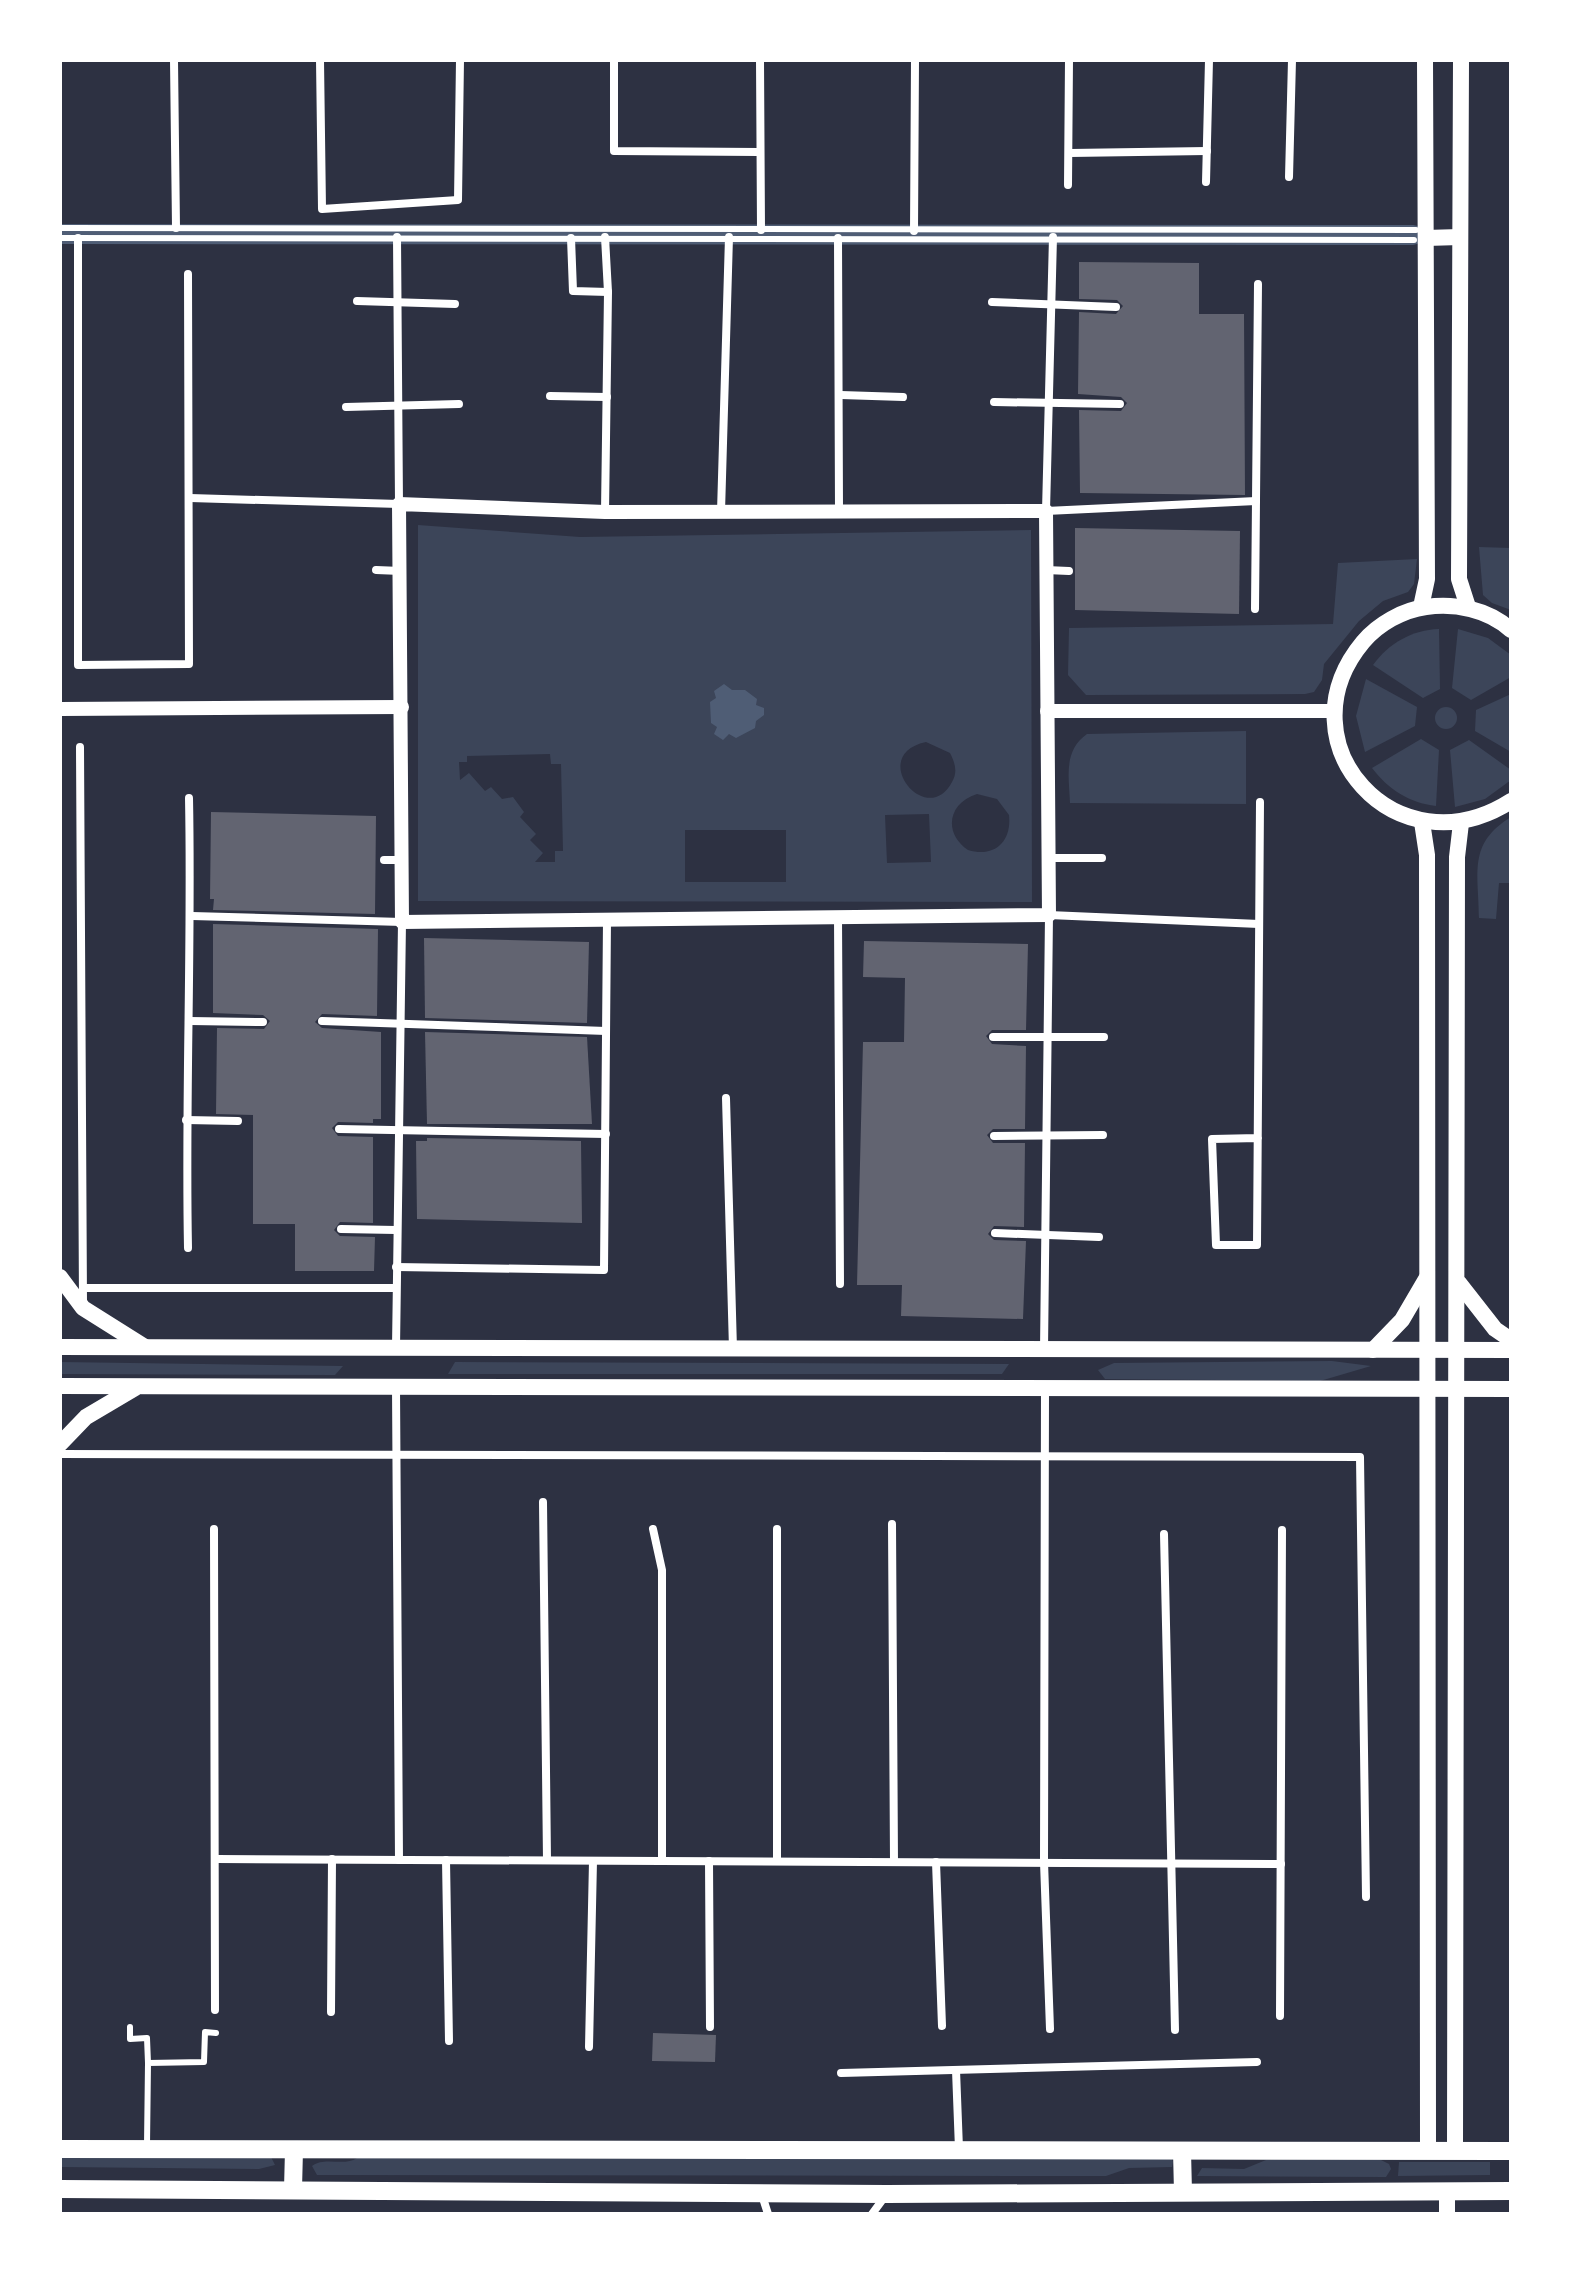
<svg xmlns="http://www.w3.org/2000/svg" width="1571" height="2274" font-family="Mulish,sans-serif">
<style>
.green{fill:#3c4559;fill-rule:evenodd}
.water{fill:#4f5d75}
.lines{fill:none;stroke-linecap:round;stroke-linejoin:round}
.canal{stroke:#4f5d75;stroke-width:20}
.building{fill:#626471}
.service{stroke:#fff;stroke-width:6}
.minor{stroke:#fff;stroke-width:8}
.tertiary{stroke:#fff;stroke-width:14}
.secondary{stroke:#fff;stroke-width:16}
.primary{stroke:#fff;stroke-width:18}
</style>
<rect width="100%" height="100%" fill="#2d3142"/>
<!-- green -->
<g class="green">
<path d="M 418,525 L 580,537 L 1031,530 L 1032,902 L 418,901 ZM 926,742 L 950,753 C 955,763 958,772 952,782 C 927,830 866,755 926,742 ZM 550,754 L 551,764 L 561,764 L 563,851 L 555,851 L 555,862 L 535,862 L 543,853 L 530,840 L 536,834 L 520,817 L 524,812 L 513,797 L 502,799 L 491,787 L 485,791 L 469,773 L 460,780 L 459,762 L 467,762 L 467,756 ZM 977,794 L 997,799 L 1009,815 C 1012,842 994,858 968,850 C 943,833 948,803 977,794 ZM 929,814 L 931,862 L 887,863 L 885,815 ZM 685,830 L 786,830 L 786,882 L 685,882 Z"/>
<path d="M 1479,547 L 1511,548 L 1511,610 L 1492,603 L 1483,595 Z"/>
<path d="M 1417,559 L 1414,584 L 1408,592 L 1383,601 L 1359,621 L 1324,664 L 1322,680 L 1314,692 L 1305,694 L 1086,695 L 1068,675 L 1069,628 L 1333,624 L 1338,563 Z"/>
<path d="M 1439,629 L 1440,689 L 1423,698 L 1373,665 C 1389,643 1412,630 1439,629 Z"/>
<path d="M 1458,629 L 1488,638 L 1511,655 L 1511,677 L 1471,700 L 1452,688 Z"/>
<path d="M 1366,679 L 1417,707 L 1415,726 L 1365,752 L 1356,716 Z"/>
<path d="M 1511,694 L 1511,752 L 1475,731 L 1476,710 Z"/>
<circle cx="1446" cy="718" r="11"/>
<path d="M 1246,731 L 1246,804 L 1070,803 C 1069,777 1063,751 1087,734 Z"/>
<path d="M 1421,739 L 1439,750 L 1436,806 C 1409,803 1388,789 1372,768 Z"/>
<path d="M 1469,740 L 1511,770 L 1511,780 L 1485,799 L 1455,807 L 1450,750 Z"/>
<path d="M 1511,817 L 1511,883 L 1499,883 L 1496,919 L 1479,918 C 1479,873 1467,844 1511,817 Z"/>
<path d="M 1332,1361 L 1371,1366 L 1320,1381 L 1105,1379 L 1098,1370 L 1114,1363 Z"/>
<path d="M 60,1362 L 343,1366 L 335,1375 L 60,1374 Z"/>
<path d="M 455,1362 L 1009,1364 L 1002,1374 L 448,1374 Z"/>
<path d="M 60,2156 L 271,2157 L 275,2165 L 259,2169 L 60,2167 Z"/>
<path d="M 357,2158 L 1172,2159 L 1173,2162 L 1172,2167 L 1129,2168 L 1106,2176 L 317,2175 L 312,2166 C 325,2156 344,2167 357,2158 Z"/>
<path d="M 1266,2160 L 1381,2160 L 1389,2164 L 1391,2169 L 1386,2177 L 1197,2176 L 1202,2168 L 1244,2169 Z"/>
<path d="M 1399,2162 L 1490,2162 L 1490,2175 L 1398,2176 Z"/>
</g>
<!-- water -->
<path class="water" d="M 724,684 L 732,690 L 745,690 L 757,699 L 756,705 L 764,708 L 764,715 L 756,721 L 755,728 L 736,738 L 729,734 L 723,740 L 714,734 L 717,727 L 711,723 L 710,702 L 716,698 L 714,691 Z"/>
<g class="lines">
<!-- canal -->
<path class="canal" d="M 60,234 L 1413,235"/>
</g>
<!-- building -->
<g class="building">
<path d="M 1079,262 L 1199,263 L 1199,314 L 1244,314 L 1245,495 L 1080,493 L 1079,410 L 1121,411 L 1127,403 L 1121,397 L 1078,394 L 1079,312 L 1116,314 L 1123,306 L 1117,300 L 1079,299 Z"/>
<path d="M 1075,528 L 1240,531 L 1239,614 L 1075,610 Z"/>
<path d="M 211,812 L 376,816 L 375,914 L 213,910 L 214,899 L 210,899 Z"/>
<path d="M 213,924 L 378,929 L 377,1016 L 322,1014 L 315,1022 L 322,1028 L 381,1032 L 381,1119 L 373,1119 L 373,1123 L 338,1122 L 332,1128 L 338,1136 L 373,1137 L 373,1223 L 340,1222 L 334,1230 L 340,1236 L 375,1237 L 374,1271 L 295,1271 L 295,1224 L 253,1224 L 253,1115 L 216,1114 L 217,1028 L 264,1029 L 270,1021 L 263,1015 L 213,1013 Z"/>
<path d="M 424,938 L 589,942 L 587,1023 L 425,1018 Z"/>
<path d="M 864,941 L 1028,944 L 1026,1030 L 992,1030 L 986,1036 L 992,1044 L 1026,1046 L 1025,1129 L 993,1129 L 987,1135 L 993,1143 L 1025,1143 L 1024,1227 L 994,1226 L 988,1234 L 994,1240 L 1026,1241 L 1023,1319 L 901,1316 L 902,1285 L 857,1285 L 863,1042 L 904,1042 L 905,978 L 863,977 Z"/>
<path d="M 425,1032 L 587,1037 L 592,1124 L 427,1124 Z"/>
<path d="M 427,1138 L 581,1141 L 582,1223 L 417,1219 L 416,1141 L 427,1141 Z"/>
<path d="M 653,2033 L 716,2035 L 715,2062 L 652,2061 Z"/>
</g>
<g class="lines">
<!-- service -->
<g class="service">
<path d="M 60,228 L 1416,230"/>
<path d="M 60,238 L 1414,240"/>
<path d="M 130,2027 L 130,2039 L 147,2038 L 148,2063"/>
<path d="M 147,2145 L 148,2063 L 204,2062 L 205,2032 L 216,2033"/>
</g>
<!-- minor -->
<g class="minor">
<path d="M 174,60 L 176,228"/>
<path d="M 320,60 L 322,209 L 458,200 L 460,60"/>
<path d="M 614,60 L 614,151 L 759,152"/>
<path d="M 760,60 L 761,230"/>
<path d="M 1070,153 L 1207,151"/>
<path d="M 1289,177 L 1292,60"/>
<path d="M 1206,182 L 1209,60"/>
<path d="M 1068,185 L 1069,60"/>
<path d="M 914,231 L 915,60"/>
<path d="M 605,237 L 608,292 L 605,512"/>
<path d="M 1053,237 L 1046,511 L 1256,501"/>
<path d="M 78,238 L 78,665 L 189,664 L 188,274"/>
<path d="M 571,238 L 573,291 L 608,292"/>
<path d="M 838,238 L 839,511"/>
<path d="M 357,301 L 455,304"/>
<path d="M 992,302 L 1116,307"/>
<path d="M 841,395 L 903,397"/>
<path d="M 550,396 L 607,397"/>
<path d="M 994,402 L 1120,404"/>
<path d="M 346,407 L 459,404"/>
<path d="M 190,498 L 399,504 L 397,237"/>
<path d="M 721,512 L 729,237"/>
<path d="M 376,570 L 401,571"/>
<path d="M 1046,570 L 1069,571"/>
<path d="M 1255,609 L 1258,284"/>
<path d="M 80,747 L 83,1303"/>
<path d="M 1048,858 L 1102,858"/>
<path d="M 384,860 L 402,860"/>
<path d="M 192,916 L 402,922 L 396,1348"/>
<path d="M 838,917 L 840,1284"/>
<path d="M 190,1021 L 263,1022"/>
<path d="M 322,1021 L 606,1031"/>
<path d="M 993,1037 L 1104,1037"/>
<path d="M 726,1098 L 733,1349"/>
<path d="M 186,1120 L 238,1121"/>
<path d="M 339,1129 L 606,1134"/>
<path d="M 994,1136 L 1103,1135"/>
<path d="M 1258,1138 L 1212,1139 L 1216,1245 L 1257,1245 C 1258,1097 1258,949 1260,802"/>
<path d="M 341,1229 L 396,1230"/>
<path d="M 995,1233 L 1099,1237"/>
<path d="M 188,1248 C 185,1098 192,948 189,798"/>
<path d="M 396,1267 L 604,1270 L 607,920"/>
<path d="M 83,1288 L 396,1288"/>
<path d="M 1044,1350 L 1049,915 L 1259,924"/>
<path d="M 396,1387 L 399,1860"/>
<path d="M 1045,1388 L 1044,1862 L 1050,2029"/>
<path d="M 60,1454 L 1360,1457 L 1366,1897"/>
<path d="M 543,1502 L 547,1860"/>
<path d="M 892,1524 L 894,1862"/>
<path d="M 214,1529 L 215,2010"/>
<path d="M 653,1529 L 662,1570 L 662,1861"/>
<path d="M 1164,1534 L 1175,2030"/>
<path d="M 217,1859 L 1281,1864"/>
<path d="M 446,1860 L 449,2041"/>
<path d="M 709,1861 L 710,2027"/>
<path d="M 777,1861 L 777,1529"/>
<path d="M 936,1862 L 942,2026"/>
<path d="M 331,2012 L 332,1859"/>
<path d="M 1280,2016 L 1282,1530"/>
<path d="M 589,2047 L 593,1861"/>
<path d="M 956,2070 L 959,2149"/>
<path d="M 841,2073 L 1257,2062"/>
<path d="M 761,2192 L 768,2214"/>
<path d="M 872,2214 L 886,2195"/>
</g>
<!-- tertiary -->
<g class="tertiary">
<path d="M 399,504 L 605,512 L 1046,511 L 1049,915 L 402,922 Z"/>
<path d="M 60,709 L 402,707"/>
<path d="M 1047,711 L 1335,711"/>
</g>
<!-- secondary -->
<g class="secondary">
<path d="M 1461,60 L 1459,579 L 1468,607"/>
<path d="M 1426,238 L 1460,237"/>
<path d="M 1421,607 L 1427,579 L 1425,60"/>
<path d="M 1511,630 C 1488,609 1455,603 1426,607 C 1403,610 1378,624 1363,642 C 1279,743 1397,874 1511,801"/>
<path d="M 1422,822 L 1427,855 L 1428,2150"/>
<path d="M 60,1277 L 83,1308 L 145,1347"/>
<path d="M 1459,1283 L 1495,1329 L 1511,1340"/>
<path d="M 60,1347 L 1511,1350"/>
<path d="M 1373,1350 L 1402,1320 L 1426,1279"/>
<path d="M 60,1386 L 1511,1389"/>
<path d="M 60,1444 L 86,1417 L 135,1388"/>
<path d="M 1455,2150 L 1457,857 L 1461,823"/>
<path d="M 1447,2214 L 1447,2191"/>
</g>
<!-- primary -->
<g class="primary">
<path d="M 60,2149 L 1511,2151"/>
<path d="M 1182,2151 L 1183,2192"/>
<path d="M 60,2189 L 887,2194 L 1511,2191"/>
<path d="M 293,2189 L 294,2150"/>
</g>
</g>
<!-- border -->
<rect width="1571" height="2274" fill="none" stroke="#ffffff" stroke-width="124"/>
</svg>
